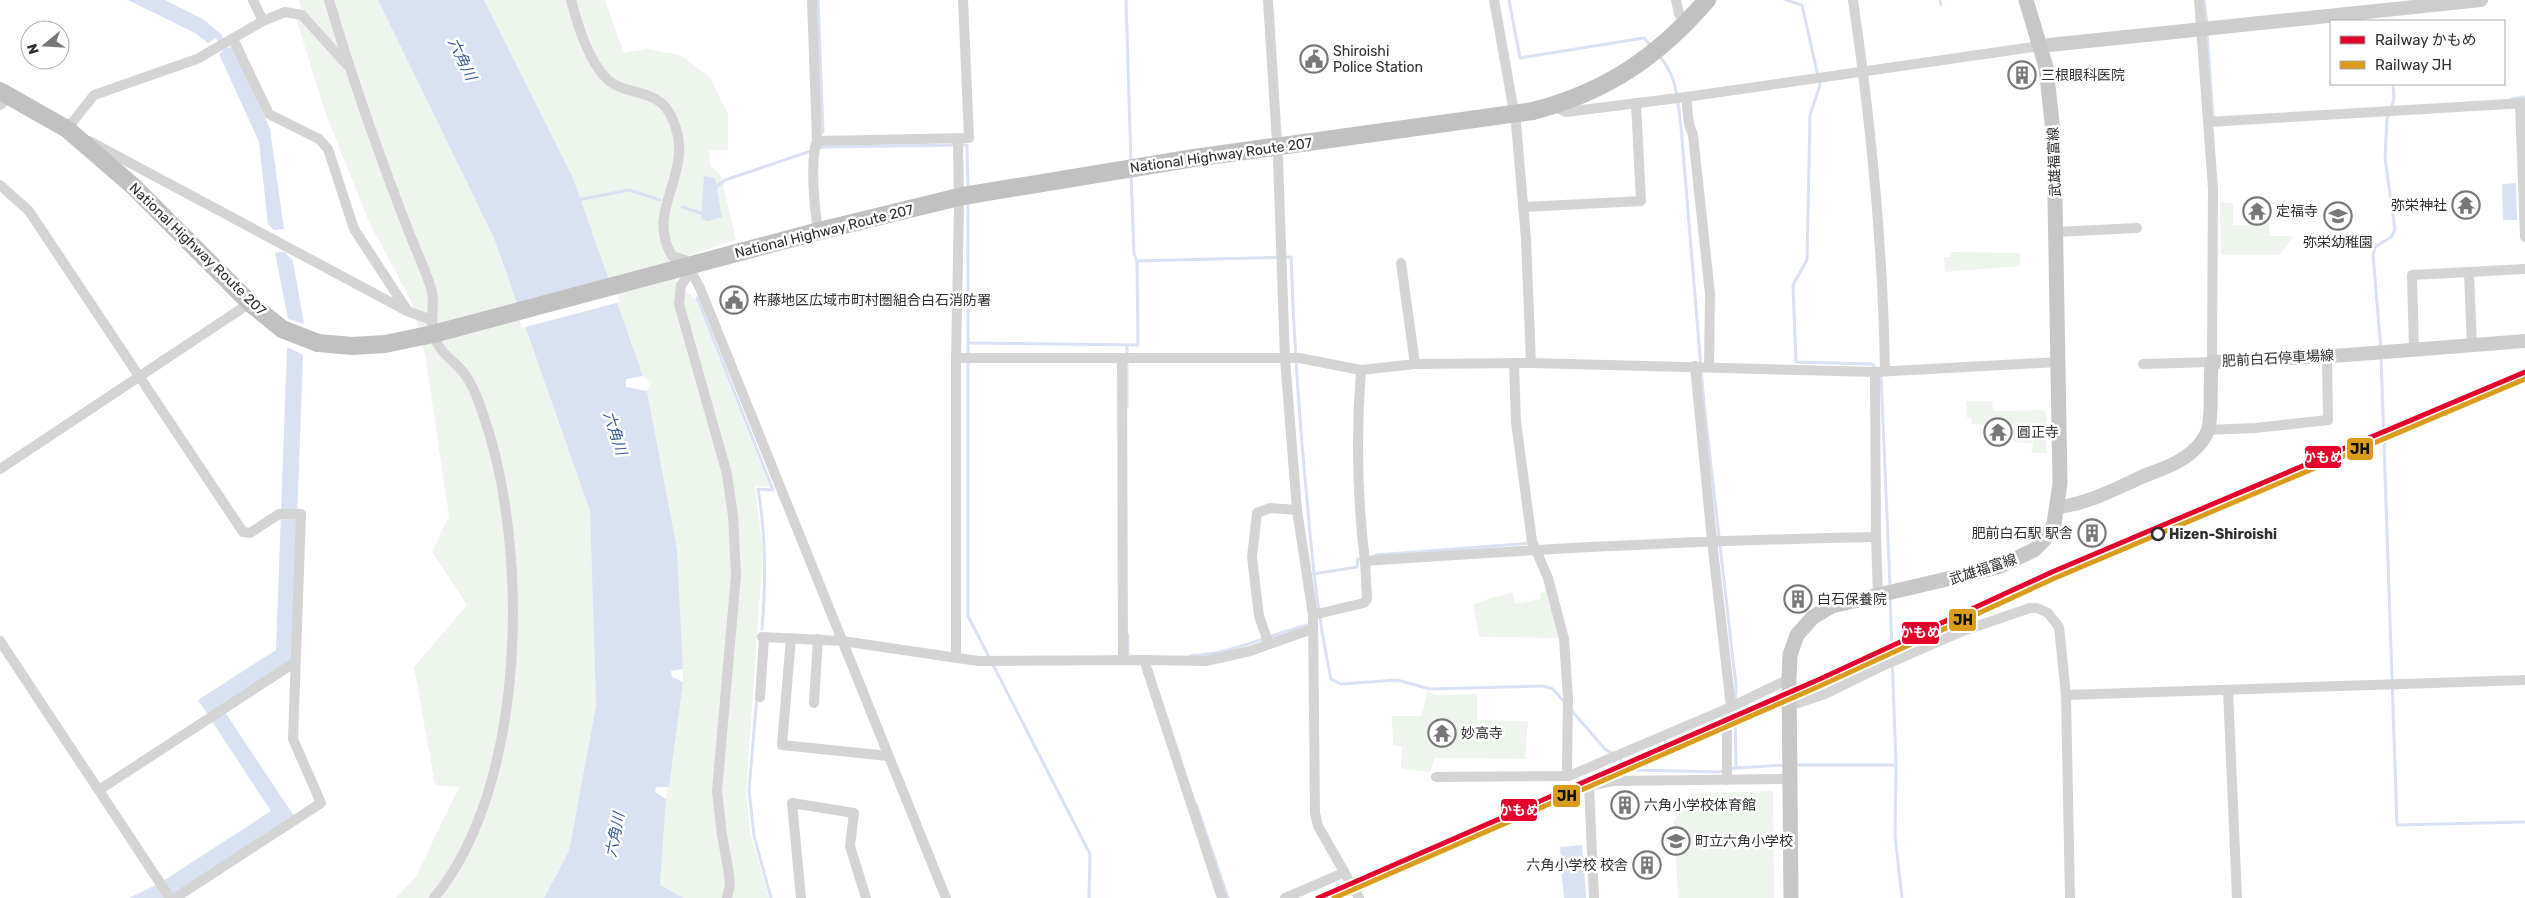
<svg xmlns="http://www.w3.org/2000/svg" width="2525" height="898" font-family="Rubik,'Noto Sans JP',sans-serif">
<style>
.green{fill:#eef5ec}
.water{fill:#d8e2f3}
.pier{fill:#fff}
.lines{fill:none;stroke-linecap:round;stroke-linejoin:round}
.stream{stroke:#d8e2f3;stroke-width:3}
.street{stroke:#d4d4d4;stroke-width:10}
.secondary{stroke:#cdcdcd;stroke-width:14}
.primary{stroke:#c7c7c7;stroke-width:15}
.highway{stroke:#c1c1c1;stroke-width:18}
.rail-1-casing{stroke:#fff;stroke-width:9}
.rail-2-casing{stroke:#fff;stroke-width:9}
.rail-1{stroke:#e4002b;stroke-width:5}
.rail-2{stroke:#dc9c1b;stroke-width:5}
.stop-dot{fill:#fff;stroke:#2f2f2f;stroke-width:2.5}
.labels{text-anchor:middle;stroke-width:5;stroke-linejoin:round;paint-order:stroke}
.poi-label{font-size:14px;fill:#2f2f2f;stroke:#fff;text-anchor:start}
.street-label{font-size:14px;fill:#2f2f2f;stroke:#fff}
.stop-label{font-size:14px;font-weight:bold;fill:#2f2f2f;stroke:#fff;text-anchor:start}
.water-label{font-size:15px;font-style:italic;fill:#395a96;stroke:#fff}
.line-badge{stroke:#fff;stroke-width:2}
.badge-label{font-size:14px;text-anchor:middle;font-weight:bold;fill:#fff}
.pale-badge-label{font-size:14px;text-anchor:middle;font-weight:bold;fill:#111}
</style>
<rect width="100%" height="100%" fill="#fff"/>
<!-- green -->
<g class="green">
<path d="M 299,0 L 378,0 L 494,238 L 590,511 L 596,706 L 569,851 L 544,898 L 396,898 L 416,876 L 459,787 L 435,785 L 414,667 L 467,605 L 432,552 L 449,516 L 425,354 L 411,301 L 369,222 L 325,112 L 296,18 L 301,8 Z"/>
<path d="M 484,0 L 605,0 L 624,53 L 647,49 L 680,55 L 710,77 L 728,114 L 728,150 L 709,150 L 710,166 L 721,175 L 736,240 L 675,260 L 677,285 L 695,298 L 770,487 L 755,486 L 763,550 L 746,793 L 751,836 L 769,898 L 684,898 L 660,885 L 666,799 L 683,682 L 683,669 L 677,549 L 647,391 L 650,384 L 643,376 L 573,178 Z"/>
<path d="M 2220,202 L 2233,203 L 2233,225 L 2256,225 L 2256,220 L 2269,220 L 2269,236 L 2294,236 L 2280,255 L 2221,255 Z"/>
<path d="M 1950,252 L 2020,253 L 2020,266 L 1945,272 L 1944,257 L 1950,257 Z"/>
<path d="M 1966,401 L 1992,401 L 1993,411 L 2046,410 L 2046,453 L 2032,453 L 2033,443 L 2013,442 L 2013,425 L 1972,424 L 1971,418 L 1967,418 Z"/>
<path d="M 1548,591 L 1560,638 L 1479,637 L 1473,605 L 1490,598 L 1513,593 L 1515,604 L 1541,599 L 1540,593 Z"/>
<path d="M 1427,691 L 1436,695 L 1477,694 L 1477,720 L 1528,721 L 1525,759 L 1435,758 L 1430,772 L 1401,769 L 1402,746 L 1393,746 L 1392,716 L 1422,716 Z"/>
<path d="M 1773,791 L 1774,898 L 1678,898 L 1674,821 L 1692,794 Z"/>
</g>
<!-- water -->
<g class="water">
<path d="M 128,0 L 165,0 L 203,19 L 221,34 L 228,48 L 232,46 L 270,129 L 284,229 L 274,230 L 268,224 L 259,142 L 219,54 L 223,51 L 216,38 L 208,43 L 195,33 Z"/>
<path d="M 378,0 L 484,0 L 573,178 L 643,376 L 626,379 L 626,387 L 647,391 L 677,549 L 683,669 L 671,671 L 672,677 L 683,682 L 669,787 L 656,787 L 655,792 L 666,799 L 660,885 L 684,898 L 544,898 L 569,851 L 596,706 L 590,511 L 494,238 Z"/>
<path d="M 704,176 L 715,178 L 722,217 L 708,221 L 701,219 Z"/>
<path d="M 2516,183 L 2517,220 L 2503,220 L 2502,184 Z"/>
<path d="M 279,252 L 285,252 L 293,261 L 304,324 L 288,319 L 275,253 Z"/>
<path d="M 287,347 L 303,355 L 292,659 L 225,712 L 294,816 L 167,898 L 129,898 L 160,883 L 271,811 L 198,700 L 276,650 Z"/>
<path d="M 1582,845 L 1583,859 L 1561,860 L 1560,847 Z"/>
<path d="M 1584,866 L 1586,898 L 1564,898 L 1561,868 Z"/>
</g>
<!-- pier -->
<path class="pier" d="M 612,280 L 620,302 L 522,328 L 514,305 Z"/>
<g class="lines">
<!-- stream -->
<g class="stream">
<path d="M 818,0 L 823,132"/>
<path d="M 1126,0 L 1131,163"/>
<path d="M 1509,0 L 1520,58 L 1644,38 L 1651,46"/>
<path d="M 1786,0 L 1802,5 L 1820,85 L 1810,115 L 1807,260 L 1793,285 L 1796,362 L 1872,364 L 1877,370"/>
<path d="M 1940,0 L 1941,5"/>
<path d="M 2204,1 L 2207,24"/>
<path d="M 2207,33 L 2213,117 L 2215,117"/>
<path d="M 1658,54 C 1678,77 1677,98 1681,127 L 1704,404 L 1736,686 L 1735,702"/>
<path d="M 2511,99 L 2525,97"/>
<path d="M 715,188 L 725,180 L 823,147 L 967,145 L 968,189"/>
<path d="M 578,200 L 629,190 L 660,200"/>
<path d="M 968,200 L 968,616 L 1090,854 L 1089,898"/>
<path d="M 682,207 L 704,214"/>
<path d="M 1137,261 L 1291,257 C 1294,338 1299,418 1307,499 C 1312,560 1318,619 1331,679 L 1341,684 L 1397,680 L 1430,689 L 1543,686 L 1553,689 L 1566,704"/>
<path d="M 697,298 L 773,490 L 758,489 C 766,535 766,582 762,629"/>
<path d="M 968,343 L 1138,345 L 1137,261 L 1134,254 L 1131,174"/>
<path d="M 2381,350 L 2373,255 L 2375,247 L 2391,237 L 2395,230 L 2385,158 L 2387,120 L 2394,99 L 2393,84"/>
<path d="M 2381,356 L 2397,825 L 2525,822"/>
<path d="M 1881,374 L 1890,587"/>
<path d="M 1127,407 L 1127,345"/>
<path d="M 1375,555 L 1531,543"/>
<path d="M 1313,574 L 1357,567 L 1358,559 L 1362,558"/>
<path d="M 1890,596 L 1896,765"/>
<path d="M 1128,635 L 1128,656 L 1131,656"/>
<path d="M 1190,656 C 1233,654 1270,634 1311,624"/>
<path d="M 757,696 L 749,790 L 754,836 L 771,898"/>
<path d="M 1735,708 L 1736,768"/>
<path d="M 1572,711 L 1605,749 L 1614,755"/>
<path d="M 1619,759 L 1635,770 L 1718,772 L 1736,768 L 1785,765"/>
<path d="M 1794,765 L 1896,765 L 1895,836 L 1902,898"/>
<path d="M 1196,804 L 1228,898"/>
</g>
<!-- street -->
<g class="street">
<path d="M 253,0 L 263,21"/>
<path d="M 329,0 C 351,75 377,149 405,222 C 413,244 424,266 431,288 C 436,303 429,320 434,336 C 441,356 455,360 466,376 C 473,386 478,399 482,411 C 530,544 528,785 434,898"/>
<path d="M 571,0 C 578,26 588,60 607,79 C 625,97 660,86 673,120 C 677,130 680,143 679,153 C 677,191 650,218 672,256 L 685,260 L 700,288 L 946,898"/>
<path d="M 812,0 L 817,141 C 810,158 814,212 819,231"/>
<path d="M 1268,0 L 1278,159 L 1285,359 L 1297,510 L 1313,615 L 1315,813 L 1318,826 L 1359,898"/>
<path d="M 1494,0 L 1516,123 L 1526,239 L 1531,363"/>
<path d="M 1676,0 L 1679,14 L 1686,25"/>
<path d="M 1853,0 C 1871,123 1883,246 1885,371"/>
<path d="M 233,39 L 269,114 L 319,139 L 328,149 L 354,229 L 407,310"/>
<path d="M 1686,97 L 1689,124 L 1693,135 L 1710,294 L 1709,367"/>
<path d="M 2520,104 L 2525,237"/>
<path d="M 0,105 L 10,96"/>
<path d="M 1553,106 L 1566,112 L 1686,97 L 2040,46"/>
<path d="M 2208,122 L 2525,103"/>
<path d="M 70,130 L 67,129 L 94,95 L 197,59 L 263,21 L 285,12 L 302,15 L 347,65"/>
<path d="M 956,138 L 958,143 L 959,207 L 956,358 L 956,658"/>
<path d="M 89,141 L 407,311 L 432,320"/>
<path d="M 817,141 L 969,138 L 963,0"/>
<path d="M 0,185 L 29,211 L 243,532 L 250,533 L 279,514 L 301,514 L 293,739 L 321,803 L 175,898"/>
<path d="M 1523,207 L 1641,201 L 1636,103"/>
<path d="M 2056,232 L 2137,228"/>
<path d="M 1401,263 L 1415,364"/>
<path d="M 688,267 L 688,276 L 681,285 L 679,304 L 727,474 L 733,516 L 736,575 L 717,791 L 722,835 L 728,868 L 730,885 L 727,898"/>
<path d="M 2469,273 L 2472,346"/>
<path d="M 2414,350 L 2412,275 L 2525,269"/>
<path d="M 956,358 L 1299,358 L 1361,370 L 1415,364 L 1531,363 L 1875,372 L 2058,362"/>
<path d="M 1122,359 L 1123,660"/>
<path d="M 1514,363 L 1516,422 L 1532,541 L 1548,578 L 1564,639 L 1568,698 L 1567,768 L 1569,776"/>
<path d="M 2143,364 L 2212,362 L 2213,189 L 2199,0"/>
<path d="M 1695,366 L 1713,550 L 1731,707"/>
<path d="M 1361,370 C 1356,434 1357,497 1365,561 C 1535,549 1705,540 1876,537"/>
<path d="M 1875,372 L 1876,537 L 1878,596"/>
<path d="M 2207,430 L 2255,428 L 2328,420 L 2327,356"/>
<path d="M 0,469 L 250,303"/>
<path d="M 1313,615 L 1364,603 L 1367,599 L 1365,561"/>
<path d="M 762,637 L 842,641 L 978,661 L 1144,660 L 1222,898"/>
<path d="M 791,638 L 782,745 L 888,756"/>
<path d="M 0,641 L 170,898"/>
<path d="M 1269,644 L 1259,616 L 1252,557 L 1257,513 L 1270,508 L 1297,510"/>
<path d="M 1146,660 L 1206,661 L 1250,651 L 1312,629"/>
<path d="M 2228,690 L 2237,898"/>
<path d="M 2066,695 L 2525,680"/>
<path d="M 760,697 L 764,638"/>
<path d="M 814,703 L 818,639"/>
<path d="M 1789,706 L 1825,694 L 1880,667 L 1963,631 L 2030,608 L 2037,608 L 2048,613 L 2059,627 L 2066,695 L 2070,898"/>
<path d="M 1436,777 L 1569,776 L 1731,707 L 1789,679"/>
<path d="M 1727,780 L 1727,727"/>
<path d="M 99,790 L 294,663"/>
<path d="M 801,898 L 792,803 L 854,813 L 850,846 L 866,898"/>
<path d="M 1285,898 L 1343,873"/>
<path d="M 1594,898 L 1589,786 L 1613,781 L 1789,779"/>
</g>
<!-- secondary -->
<g class="secondary">
<path d="M 2040,46 L 2481,0"/>
<path d="M 2058,507 C 2088,504 2117,488 2144,476 C 2156,471 2169,467 2179,461 C 2191,454 2203,443 2208,430 C 2213,414 2209,381 2212,362 L 2347,355 L 2525,341"/>
</g>
<!-- primary -->
<path class="primary" d="M 1791,898 L 1789,679 L 1790,655 L 1797,635 L 1813,617 L 1832,606 L 1998,567 L 2034,550 L 2045,539 L 2054,524 L 2060,483 L 2054,141 L 2046,67 L 2026,0"/>
<!-- highway -->
<path class="highway" d="M 0,91 L 67,129 L 133,186 L 250,303 L 282,329 L 318,343 L 352,346 L 385,344 L 433,334 L 819,231 L 963,196 L 1194,158 L 1533,111 C 1606,92 1658,57 1707,0"/>
<!-- rail-1 casing -->
<g class="rail-1-casing">
<path id="rail-1" d="M 1318,898 L 1820,679 L 2052,572 L 2525,372"/>
</g>
<!-- rail-2 casing -->
<g class="rail-2-casing">
<path id="rail-2" d="M 1334,898 L 1822,685 L 2055,578 L 2525,379"/>
</g>
<!-- rail-1 -->
<use href="#rail-1" class="rail-1"/>
<!-- rail-2 -->
<use href="#rail-2" class="rail-2"/>
</g>
<!-- icons -->
<defs>
<g id="civic-ring" transform="scale(1.4375)"><circle r="9.5" fill="#fff" stroke="#787878" stroke-width="1.5"/><path d="M-.6-6.5H3V-4.5H.6V-3L4-1V1h2V6H-6V1h2V-1L-.6-3ZM-1.2 2.5V6h2.4V2.5Z" fill="#787878"/></g>
<g id="building-ring" transform="scale(1.4375)"><circle r="9.5" fill="#fff" stroke="#787878" stroke-width="1.5"/><path d="M-4-6H4V6H1V3H-1V6H-4ZM-2.5-4.3h1.7v1.8h-1.7ZM.8-4.3h1.7v1.8H.8ZM-2.5-1h1.7V.8h-1.7ZM.8-1h1.7V.8H.8Z" fill="#787878"/></g>
<g id="temple-ring" transform="scale(1.4375)"><circle r="9.5" fill="#fff" stroke="#787878" stroke-width="1.5"/><path d="M0-6L5-2H3V0L6.5 2.5H4V6H1.5V3h-3V6H-4V2.5H-6.5L-3 0V-2H-5Z" fill="#787878"/></g>
<g id="school-ring" transform="scale(1.4375)"><circle r="9.5" fill="#fff" stroke="#787878" stroke-width="1.5"/><path d="M0-5L7-2L0 1L-7-2ZM-4 1L0 2.5L4 1V4Q0 6-4 4Z" fill="#787878"/></g>
</defs>
<g fill-rule="evenodd">
<use href="#civic-ring" x="1314" y="59"/>
<use href="#building-ring" x="2022" y="75"/>
<use href="#temple-ring" x="2466" y="205"/>
<use href="#temple-ring" x="2257" y="211"/>
<use href="#school-ring" x="2338" y="216"/>
<use href="#civic-ring" x="734" y="300"/>
<use href="#temple-ring" x="1998" y="432"/>
<use href="#building-ring" x="2092" y="533"/>
<use href="#building-ring" x="1798" y="599"/>
<use href="#temple-ring" x="1442" y="733"/>
<use href="#building-ring" x="1625" y="805"/>
<use href="#school-ring" x="1676" y="841"/>
<use href="#building-ring" x="1647" y="865"/>
</g>
<!-- markers -->
<circle class="stop-dot" cx="2158" cy="534" r="6"/>
<g class="labels">
<!-- poi labels -->
<g class="poi-label">
<text x="1333" y="56">Shiroishi<tspan x="1333" dy="16">Police Station</tspan></text>
<text x="2041" y="80">三根眼科医院</text>
<text x="2447" y="210" text-anchor="end">弥栄神社</text>
<text x="2276" y="216">定福寺</text>
<text x="2338" y="247" text-anchor="middle">弥栄幼稚園</text>
<text x="753" y="305">杵藤地区広域市町村圏組合白石消防署</text>
<text x="2017" y="437">圓正寺</text>
<text x="2073" y="538" text-anchor="end">肥前白石駅 駅舎</text>
<text x="1817" y="604">白石保養院</text>
<text x="1461" y="738">妙高寺</text>
<text x="1644" y="810">六角小学校体育館</text>
<text x="1695" y="846">町立六角小学校</text>
<text x="1628" y="870" text-anchor="end">六角小学校 校舎</text>
</g>
<!-- street labels -->
<g class="street-label">
<text transform="translate(1221 155) rotate(-8)" y="5">National Highway Route 207</text>
<text transform="translate(2054 162) rotate(-92)" y="5">武雄福富線</text>
<text transform="translate(824 231) rotate(-14)" y="5">National Highway Route 207</text>
<text transform="translate(198 249) rotate(44)" y="5">National Highway Route 207</text>
<text transform="translate(2278 358) rotate(-3)" y="5">肥前白石停車場線</text>
<text transform="translate(1983 569) rotate(-18)" y="5">武雄福富線</text>
</g>
<!-- stop labels -->
<g class="stop-label">
<text x="2169" y="539">Hizen-Shiroishi</text>
</g>
<!-- water labels -->
<g class="water-label">
<text transform="translate(462 59) rotate(64)" y="5">六角川</text>
<text transform="translate(615 433) rotate(72)" y="5">六角川</text>
<text transform="translate(615 835) rotate(-79)" y="5">六角川</text>
</g>
</g>
<g class="line-badge">
<rect x="2346" y="437" width="28" height="24" rx="5" fill="#dc9c1b"/>
<rect x="2304" y="445" width="38" height="24" rx="5" fill="#e4002b"/>
<rect x="1948" y="608" width="29" height="24" rx="5" fill="#dc9c1b"/>
<rect x="1901" y="621" width="39" height="24" rx="5" fill="#e4002b"/>
<rect x="1552" y="784" width="29" height="24" rx="5" fill="#dc9c1b"/>
<rect x="1500" y="798" width="38" height="24" rx="5" fill="#e4002b"/>
</g>
<g class="badge-label">
<text x="2323" y="462">かもめ</text>
<text x="1920" y="637">かもめ</text>
<text x="1519" y="815">かもめ</text>
</g>
<g class="pale-badge-label">
<text x="2360" y="454">JH</text>
<text x="1963" y="625">JH</text>
<text x="1567" y="801">JH</text>
</g>
<!-- legend -->
<rect x="2330" y="20" width="175" height="65" fill="#ffffff" stroke="#acacac"/>
<rect x="2340" y="36" width="25" height="8" fill="#e4002b" stroke="#acacac"/>
<text x="2375" y="45" font-size="15" fill="#2f2f2f">Railway かもめ</text>
<rect x="2340" y="61" width="25" height="8" fill="#dc9c1b" stroke="#acacac"/>
<text x="2375" y="70" font-size="15" fill="#2f2f2f">Railway JH</text>
<!-- north arrow -->
<g transform="translate(45 45) rotate(252)"><circle r="24" fill="#ffffff" stroke="#acacac"/>
<path d="M0-4L9 19L0 12L-9 19Z" fill="#787878"/>
<text y="-8" font-size="14" font-weight="bold" text-anchor="middle" fill="#2f2f2f">N</text>
</g>
</svg>
